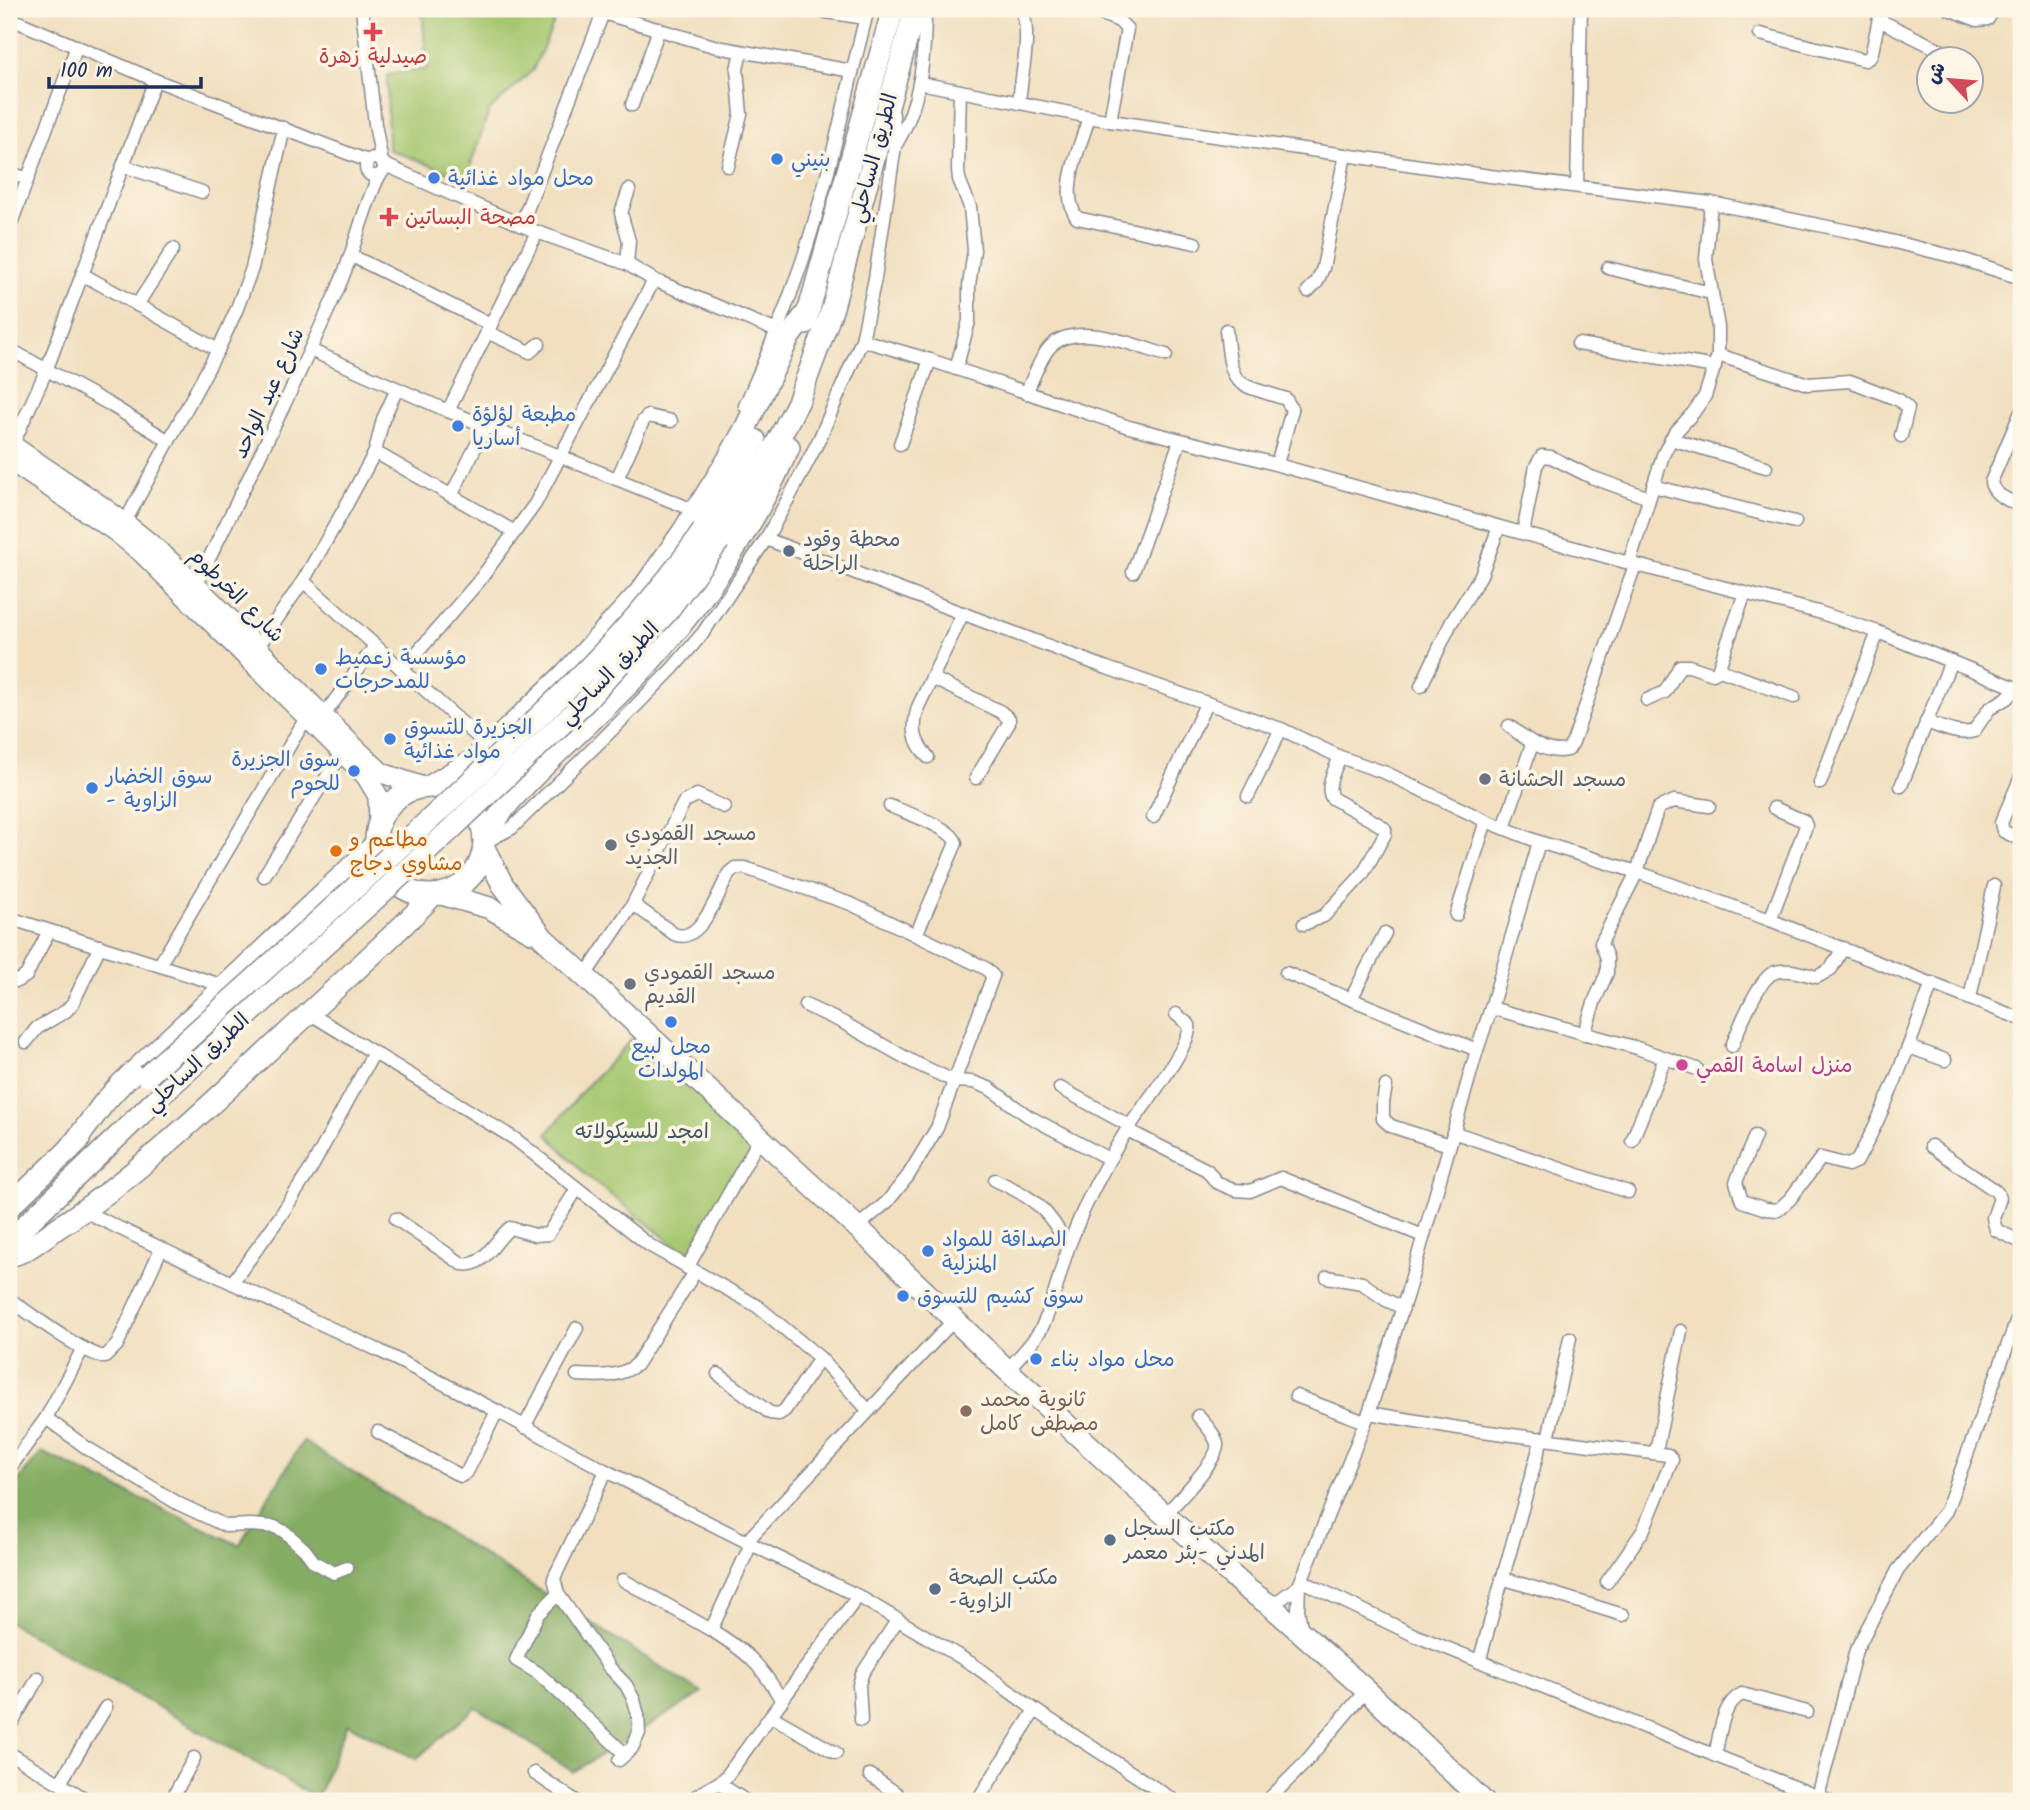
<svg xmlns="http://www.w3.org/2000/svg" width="2030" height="1810" font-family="Kalam,'Playpen Sans Arabic',sans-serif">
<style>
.green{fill:#a6c76f;stroke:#607b66;stroke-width:2}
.forest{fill:#84ac62;stroke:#506e60;stroke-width:2}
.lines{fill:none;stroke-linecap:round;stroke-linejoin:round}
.minor-casing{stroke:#86878e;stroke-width:15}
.primary-casing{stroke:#86878e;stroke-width:22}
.trunk-casing{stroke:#86878e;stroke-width:24}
.minor{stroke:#fff;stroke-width:12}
.primary{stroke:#fff;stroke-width:19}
.trunk{stroke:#fff;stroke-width:21}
.trunk-bridge-casing{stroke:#86878e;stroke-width:24;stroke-linecap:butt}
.trunk-bridge{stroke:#fff;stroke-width:21}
.health-dot{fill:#e0444e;stroke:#fcf5e5;stroke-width:2.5}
.shop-dot{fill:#3f7fe0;stroke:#fcf5e5;stroke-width:2.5}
.service-dot{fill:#5c6f8a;stroke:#fcf5e5;stroke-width:2.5}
.worship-dot{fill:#6b7280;stroke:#fcf5e5;stroke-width:2.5}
.food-dot{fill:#e8710a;stroke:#fcf5e5;stroke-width:2.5}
.hotel-dot{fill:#d1479c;stroke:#fcf5e5;stroke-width:2.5}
.education-dot{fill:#8d6e63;stroke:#fcf5e5;stroke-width:2.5}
.labels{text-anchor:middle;stroke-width:7;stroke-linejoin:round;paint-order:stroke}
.health-label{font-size:21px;fill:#be3a42;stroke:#fcf5e5}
.street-label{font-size:21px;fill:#1b2f5e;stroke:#fcf5e5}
.shop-label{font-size:21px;fill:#366cbe;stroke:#fcf5e5;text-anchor:start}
.service-label{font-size:21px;fill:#4e5e75;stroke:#fcf5e5;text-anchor:start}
.worship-label{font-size:21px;fill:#5b616d;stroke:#fcf5e5;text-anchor:start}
.food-label{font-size:21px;fill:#c56008;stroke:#fcf5e5;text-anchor:start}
.hotel-label{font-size:21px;fill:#b23c85;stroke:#fcf5e5;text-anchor:start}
.park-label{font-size:21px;fill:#3e5562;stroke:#fcf5e5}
.education-label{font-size:21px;fill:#785e54;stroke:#fcf5e5;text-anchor:start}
</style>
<rect width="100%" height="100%" fill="#fcf5e5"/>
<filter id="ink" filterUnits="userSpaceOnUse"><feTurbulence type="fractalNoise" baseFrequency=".0143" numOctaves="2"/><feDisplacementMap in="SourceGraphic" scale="14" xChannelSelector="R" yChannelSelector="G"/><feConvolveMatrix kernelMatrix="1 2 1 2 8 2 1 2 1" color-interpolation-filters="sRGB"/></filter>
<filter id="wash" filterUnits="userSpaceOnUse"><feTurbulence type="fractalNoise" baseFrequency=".00686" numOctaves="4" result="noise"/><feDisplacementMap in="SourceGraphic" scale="28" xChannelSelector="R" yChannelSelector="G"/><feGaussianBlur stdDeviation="1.57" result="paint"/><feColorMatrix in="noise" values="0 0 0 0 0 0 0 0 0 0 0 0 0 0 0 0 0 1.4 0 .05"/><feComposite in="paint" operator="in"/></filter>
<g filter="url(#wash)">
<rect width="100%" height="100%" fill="#f1dfbf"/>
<!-- green -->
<g class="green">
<path d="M 422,9 L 560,9 L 533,70 L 489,111 L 466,179 L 388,149 L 387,75 L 427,69 Z"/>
<path d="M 638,1033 L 759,1150 L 687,1255 L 587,1176 L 547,1134 L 585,1088 Z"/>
</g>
<!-- forest -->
<path class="forest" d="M 303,1441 L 702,1693 L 573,1772 L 476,1707 L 416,1759 L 347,1724 L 317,1798 L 9,1622 L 9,1491 L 42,1452 L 239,1545 Z"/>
</g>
<g filter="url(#ink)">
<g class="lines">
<!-- minor casing -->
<g class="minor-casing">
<g id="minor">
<path d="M 362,9 L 375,124 L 382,162"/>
<path d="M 599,9 L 603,13 L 717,47 L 852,71"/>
<path d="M 808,9 L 865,18"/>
<path d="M 1089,9 L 1119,21 L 1127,29 L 1110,121"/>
<path d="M 1652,9 L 1683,11"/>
<path d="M 1949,9 L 1977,20 L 1988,19 L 1994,9"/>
<path d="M 9,18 L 155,80 L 368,161"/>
<path d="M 1879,20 L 1960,60"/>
<path d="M 1760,34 L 1865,60 L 1870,57 L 1872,52 L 1881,9"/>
<path d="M 920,83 L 1110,121 L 1490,176 L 1711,203 L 1858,233 L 1955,257 L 2021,278"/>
<path d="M 1019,103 C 1021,73 1032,38 1022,9"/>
<path d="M 632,105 L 659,29"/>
<path d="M 1089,117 C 1081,146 1058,190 1077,218 L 1195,243"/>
<path d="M 895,146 C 921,105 925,56 925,9"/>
<circle cx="375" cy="167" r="9"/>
<path d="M 383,164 L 537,232 L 627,264 L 654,280 L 777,331"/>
<path d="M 123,166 L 202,192"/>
<path d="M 728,166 L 741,114 L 737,69 L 741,52"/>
<path d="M 9,173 L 26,178"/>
<path d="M 1577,186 L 1581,9"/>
<path d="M 521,225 L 603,13"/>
<path d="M 9,229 L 77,46"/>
<path d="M 352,256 L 491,325"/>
<path d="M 627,264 L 629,241 L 621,213 L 629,190"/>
<path d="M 1608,268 L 1711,293"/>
<path d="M 82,274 L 218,350"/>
<path d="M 1308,291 L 1317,282 L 1323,268 L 1345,155"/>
<path d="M 137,305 L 173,249"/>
<path d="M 1226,330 C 1232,389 1233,382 1286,399 L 1292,410 L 1277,464"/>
<path d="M 487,332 L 530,352 L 539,344"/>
<path d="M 862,340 L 930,360 L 1129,427 L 1253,458 L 1629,563 L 1818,612 L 1878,632 L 2021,690"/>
<path d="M 1578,344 L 1715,367"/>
<path d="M 9,349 L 109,404 L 169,441"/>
<path d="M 310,350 L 448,411 L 696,511"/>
<path d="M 1718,355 L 1808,384 L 1850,381 L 1899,400 L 1908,408 L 1901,436"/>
<path d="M 956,369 L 969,321 L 969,286 L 974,250 L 970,207 L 959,179 L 958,170 L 960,91"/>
<path d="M 1026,393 C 1033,379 1039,360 1049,348 C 1074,319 1136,346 1166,355"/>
<path d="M 745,406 C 766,359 785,311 802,262 C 829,179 846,93 868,9"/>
<path d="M 448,411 L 537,232"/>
<path d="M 2021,412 L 1991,482 C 1993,496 2011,500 2021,507"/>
<path d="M 1671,439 L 1766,467"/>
<path d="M 900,444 L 930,360"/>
<path d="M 12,446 L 46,371 L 155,80"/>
<path d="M 375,452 L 515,532"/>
<path d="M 617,479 L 643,421 L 648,416 L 671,421"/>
<path d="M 1653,486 L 1795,522"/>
<path d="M 451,496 L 486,426"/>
<path d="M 125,522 L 218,350 L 236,311 L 252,268 L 284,128"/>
<path d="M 1523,533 L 1536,466 L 1542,456 L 1551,457 L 1591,477 L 1649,498"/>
<path d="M 766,539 L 1107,668 L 1281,729 L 1340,757 L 1386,773 L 1486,821 L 1539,842 L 1637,872 L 1770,920 L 2021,1019"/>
<path d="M 1629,563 L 1663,455 L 1674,434 L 1693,413 L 1705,396 L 1718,355 L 1718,327 L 1706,259 L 1711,203"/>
<path d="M 1133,572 L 1180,441"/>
<path d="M 303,581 L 489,747"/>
<path d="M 190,590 L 196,585 C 245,486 294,387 339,286 C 355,249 362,211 379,176"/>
<path d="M 1745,593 L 1719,667 L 1720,670 L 1794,697"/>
<path d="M 257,648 L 303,581 L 342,513 L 375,452 L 383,419 L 397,389"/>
<path d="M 402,670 L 479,581 L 535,504 L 654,280"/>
<path d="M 932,678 L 1001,712 L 1009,719 L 1009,723 L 976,778"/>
<path d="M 1421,686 L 1451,623 L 1481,575 L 1499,527"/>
<path d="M 1647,700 L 1665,692 L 1680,666 L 1689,666 L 1713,674 L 1720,670"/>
<path d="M 324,715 L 375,646"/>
<path d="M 1926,722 C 1941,727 1958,736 1974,731 L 1989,709 L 2007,698 L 2016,688"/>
<path d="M 1509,726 C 1526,739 1545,755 1568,750 L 1573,742 L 1635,565"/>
<path d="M 928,757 C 913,741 912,728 918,707 L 963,613"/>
<path d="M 2021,777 L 2001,823 L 2003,831 L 2021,840"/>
<path d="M 1820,783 L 1878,632"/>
<path d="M 1901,786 L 1951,661"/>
<path d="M 1248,796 L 1281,729"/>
<path d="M 1153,817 L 1206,704"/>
<path d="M 1504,828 L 1532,744"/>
<path d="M 485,842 L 512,828 L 619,723 L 672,669 L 703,633 L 766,539 L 793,490 L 819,440 L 862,340 L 875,278 L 895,146 L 893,114"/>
<path d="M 264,876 L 342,753"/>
<path d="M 633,904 L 674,934 C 700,946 719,892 729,873 L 735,868 L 745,868 L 851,904 L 916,935"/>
<path d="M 1456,915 L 1486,821"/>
<path d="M 9,918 L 224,986"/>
<path d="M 1770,920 L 1806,826 L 1804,821 L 1774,808"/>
<path d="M 1304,924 L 1324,916 L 1362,875 L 1385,834 L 1385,829 L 1380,825 L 1332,798 C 1325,786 1335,769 1340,757"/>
<path d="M 160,964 L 306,718"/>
<path d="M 1286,973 L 1477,1050"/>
<path d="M 584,977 L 633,904 L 684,802 L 697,795 L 724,807"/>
<path d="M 9,978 L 17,981 L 26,976 L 49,931"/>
<path d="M 1970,998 L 1994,886"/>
<path d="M 1351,999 L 1385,933"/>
<path d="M 805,1005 L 842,1022 L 913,1062 L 954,1081 L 973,1082 L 989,1088 L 1028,1116 L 1109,1159"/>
<path d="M 1491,1008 L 1634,1047 L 1697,1069"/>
<path d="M 309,1013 L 515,1139 L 649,1245 L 757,1306 L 820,1358 L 868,1410"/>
<path d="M 1584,1034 L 1595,1000 L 1607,973 L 1607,958 L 1601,943 L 1637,872 L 1658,808 L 1674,801 L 1709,806"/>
<path d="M 26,1042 L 37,1028 L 66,1011 L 73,1003 L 100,946"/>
<path d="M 1732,1046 C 1738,1030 1758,980 1773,973 C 1786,967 1804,974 1817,977 L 1831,969 L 1843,948"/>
<path d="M 1909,1047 L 1945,1060"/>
<path d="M 1386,1086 L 1383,1102 L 1383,1119 L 1391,1126 L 1449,1145"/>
<path d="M 1060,1088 L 1130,1126"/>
<path d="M 1127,1130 L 1207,1170 L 1216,1182 L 1235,1190 L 1250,1191 L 1281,1178 L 1423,1236"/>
<path d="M 1453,1132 L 1628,1192"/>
<path d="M 1755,1136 L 1736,1182 L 1742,1201 L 1766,1209 L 1778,1210 L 1790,1199 L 1821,1158 L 1848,1165 L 1857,1161 C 1888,1105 1910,1043 1932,983"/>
<path d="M 1632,1141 L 1665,1058"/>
<path d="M 1931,1146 L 1996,1191 L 2000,1198 L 1993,1218 L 1996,1230 L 2021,1242"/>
<path d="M 995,1180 C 1033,1197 1049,1209 1068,1247"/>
<path d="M 84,1211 L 232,1283 L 380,1351 L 497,1411 L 606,1471 L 773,1555 L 858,1596 L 972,1664 L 1035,1710 L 1175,1801"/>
<path d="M 396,1219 L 462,1264 C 484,1269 494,1240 510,1228 L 535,1235 L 548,1234 L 577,1189"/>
<path d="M 857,1227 L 887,1202 L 908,1176 L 937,1128 L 993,976 L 985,968 L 916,935 L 956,843 C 952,827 906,813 890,806"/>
<path d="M 687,1268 L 760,1138"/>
<path d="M 1327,1277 L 1362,1283 L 1386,1300 L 1403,1308"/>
<path d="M 232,1283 L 279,1218 L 312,1167 L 373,1054"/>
<path d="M 9,1299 C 29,1313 83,1354 105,1357 L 117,1345 L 161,1249"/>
<path d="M 1007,1370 C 1019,1357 1032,1344 1041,1329 C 1055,1302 1059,1271 1070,1243 C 1084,1205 1103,1168 1125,1133 C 1137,1114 1194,1043 1189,1025 L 1176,1014"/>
<path d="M 718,1374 L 770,1413 L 779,1414 L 785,1410 L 820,1358"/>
<path d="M 577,1375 C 599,1376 618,1378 636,1365 L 695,1272"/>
<path d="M 1296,1396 L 1365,1422"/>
<path d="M 1369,1413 L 1458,1428 L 1668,1455 L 1672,1460 L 1643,1531 L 1607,1582"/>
<path d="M 46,1418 L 87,1448 L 179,1504 L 226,1526 L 251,1525 L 275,1527 L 285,1532 L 305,1550 L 314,1562 L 334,1573 L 347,1568"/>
<path d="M 524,1427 L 577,1328"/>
<path d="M 378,1432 L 461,1476 L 467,1472 L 497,1411"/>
<path d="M 1548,1439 L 1570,1338"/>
<path d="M 1656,1451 L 1681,1331"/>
<path d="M 9,1469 L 46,1418 L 83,1348"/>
<path d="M 606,1471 L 554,1578 L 558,1594 L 609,1667 L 626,1685 L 634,1700 L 638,1715 L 639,1733 L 632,1748 L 619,1760"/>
<path d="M 1165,1515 C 1175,1504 1220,1458 1217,1444 C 1215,1434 1205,1424 1198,1416"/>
<path d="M 746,1542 L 954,1320"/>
<path d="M 1502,1578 L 1623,1615"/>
<path d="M 623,1580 L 711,1630 L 751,1544"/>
<path d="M 1302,1581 L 1414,1635 L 1829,1801"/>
<path d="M 558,1594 L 538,1614 L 516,1660 L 538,1673 L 625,1754"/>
<path d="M 1271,1606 L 1299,1586"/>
<path d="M 711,1630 C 747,1652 760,1663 782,1701"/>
<path d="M 1302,1632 L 1298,1610 L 1299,1586 L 1369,1413 L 1407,1294 L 1477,1050 L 1491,1008 L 1539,842"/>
<path d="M 1479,1662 L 1542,1438"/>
<path d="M 771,1716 L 836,1753"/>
<path d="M 861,1720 L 859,1685 L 862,1674 L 898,1619"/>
<path d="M 9,1728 L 38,1678"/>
<path d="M 9,1753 L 89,1801"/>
<path d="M 1715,1756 C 1720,1736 1721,1704 1742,1694 L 1807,1712"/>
<path d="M 534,1773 L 576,1801"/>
<path d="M 870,1775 L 897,1794 L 894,1801"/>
<path d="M 60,1783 L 106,1707"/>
<path d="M 720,1784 L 746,1801"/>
<path d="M 1818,1797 L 1856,1650 L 1898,1570 L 1946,1511 L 2021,1309"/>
<path d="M 979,1798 L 1035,1710"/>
<path d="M 171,1801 L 194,1758"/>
<path d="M 691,1801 C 701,1790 716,1787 726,1777 L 858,1596"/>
<path d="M 1267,1801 L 1303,1765 L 1366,1690"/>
</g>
</g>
<!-- primary casing -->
<g class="primary-casing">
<g id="primary">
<path d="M 9,443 C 60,479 113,510 160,552 C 238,621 304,703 382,773 L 423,787"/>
<path d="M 9,460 L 115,531 L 141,552 L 366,776 L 378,796 L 379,822"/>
</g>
</g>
<!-- trunk casing -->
<g class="trunk-casing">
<g id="trunk">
<path d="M 805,324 L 893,9"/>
<path d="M 703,531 L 755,440"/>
<path d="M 719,541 L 772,452 L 798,402 L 832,310 L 915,9"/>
<path d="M 430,786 L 475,759 L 489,747 L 565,674 L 642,590 L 682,533 L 727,461 L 745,429 L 789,337 L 809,310"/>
<circle cx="430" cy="841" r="54"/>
<path d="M 484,837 C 494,824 502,810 513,798 C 555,751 604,712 646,666 C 705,601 753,527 789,447"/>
<path d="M 484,848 L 503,885 L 543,938 L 857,1227 L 1007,1370 L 1165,1515 L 1247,1589 L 1271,1606 L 1366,1690 L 1483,1801"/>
<path d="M 441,894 L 490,908 L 532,932"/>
<path d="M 69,1150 L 103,1104 L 121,1084 L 376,844"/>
<path d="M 9,1207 L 79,1140"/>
<path d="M 9,1241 L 164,1092"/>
<path d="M 9,1256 C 26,1253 44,1237 59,1227 C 151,1166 228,1087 309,1013 C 351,974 393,937 432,896"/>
</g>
</g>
<!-- minor -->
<use href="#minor" class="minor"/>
<!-- primary -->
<use href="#primary" class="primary"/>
<!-- trunk -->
<use href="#trunk" class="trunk"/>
<!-- trunk-bridge casing -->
<g class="trunk-bridge-casing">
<g id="trunk-bridge">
<path d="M 147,1076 C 254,979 363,882 469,783 C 553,704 637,627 703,531"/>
<path d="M 164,1092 L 446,834 L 585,702 L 666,613 L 719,541"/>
</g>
</g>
<!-- trunk-bridge -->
<use href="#trunk-bridge" class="trunk-bridge"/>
</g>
</g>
<!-- markers -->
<g class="health-dot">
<path d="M369.5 21.5h7v7h7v7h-7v7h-7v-7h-7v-7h7z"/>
<path d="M385.5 206.5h7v7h7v7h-7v7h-7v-7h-7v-7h7z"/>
</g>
<g class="shop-dot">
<circle cx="777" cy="159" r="7"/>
<circle cx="434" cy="178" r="7"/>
<circle cx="458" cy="426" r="7"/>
<circle cx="321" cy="669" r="7"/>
<circle cx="390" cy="739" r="7"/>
<circle cx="354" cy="771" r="7"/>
<circle cx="92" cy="788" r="7"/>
<circle cx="671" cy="1022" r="7"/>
<circle cx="928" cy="1251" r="7"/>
<circle cx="903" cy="1296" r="7"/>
<circle cx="1036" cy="1359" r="7"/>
</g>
<g class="service-dot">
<circle cx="789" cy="551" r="7"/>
<circle cx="1110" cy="1540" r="7"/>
<circle cx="935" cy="1589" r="7"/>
</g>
<g class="worship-dot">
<circle cx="1485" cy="779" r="7"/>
<circle cx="611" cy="845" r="7"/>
<circle cx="630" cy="984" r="7"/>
</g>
<circle class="food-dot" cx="336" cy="851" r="7"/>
<circle class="hotel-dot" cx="1682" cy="1065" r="7"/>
<circle class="education-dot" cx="966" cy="1411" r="7"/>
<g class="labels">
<!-- health labels -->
<g class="health-label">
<text x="373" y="63">صيدلية زهرة</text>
<text x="405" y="224" text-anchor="start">مصحة البساتين</text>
</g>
<!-- street labels -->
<g class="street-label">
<text transform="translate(873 158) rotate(-75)" y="7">الطريق الساحلي</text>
<text transform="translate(268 393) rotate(-65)" y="7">شارع عبد الواحد</text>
<text transform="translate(237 595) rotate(45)" y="7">شارع الخرطوم</text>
<text transform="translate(609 673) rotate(-46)" y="7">الطريق الساحلي</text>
<text transform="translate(197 1062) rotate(-43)" y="7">الطريق الساحلي</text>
</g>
<!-- shop labels -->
<g class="shop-label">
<text x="791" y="166">بنيني</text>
<text x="448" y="185">محل مواد غذائية</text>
<text x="472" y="421">مطبعة لؤلؤة<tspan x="472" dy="24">أساريا</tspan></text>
<text x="335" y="664">مؤسسة زعميط<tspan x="335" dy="24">للمدحرجات</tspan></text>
<text x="404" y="734">الجزيرة للتسوق<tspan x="404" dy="24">مواد غذائية</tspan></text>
<text x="340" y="766" text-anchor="end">سوق الجزيرة<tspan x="340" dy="24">للحوم</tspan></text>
<text x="106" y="783">سوق الخضار<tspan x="106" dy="24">- الزاوية</tspan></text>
<text x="671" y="1053" text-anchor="middle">محل لبيع<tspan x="671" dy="24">المولدات</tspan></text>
<text x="942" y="1246">الصداقة للمواد<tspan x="942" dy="24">المنزلية</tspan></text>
<text x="917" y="1303">سوق كشيم للتسوق</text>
<text x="1050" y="1366">محل مواد بناء</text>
</g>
<!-- service labels -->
<g class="service-label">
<text x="803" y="546">محطة وقود<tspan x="803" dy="24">الراحلة</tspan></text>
<text x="1124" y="1535">مكتب السجل<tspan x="1124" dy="24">المدني -بئر معمر</tspan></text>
<text x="949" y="1584">مكتب الصحة<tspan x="949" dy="24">-الزاوية</tspan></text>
</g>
<!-- worship labels -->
<g class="worship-label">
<text x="1499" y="786">مسجد الحشانة</text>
<text x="625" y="840">مسجد القمودي<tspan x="625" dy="24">الجديد</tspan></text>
<text x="644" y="979">مسجد القمودي<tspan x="644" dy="24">القديم</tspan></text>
</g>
<!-- food labels -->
<g class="food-label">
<text x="350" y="846">مطاعم و<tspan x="350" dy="24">مشاوي دجاج</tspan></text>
</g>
<!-- hotel labels -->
<g class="hotel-label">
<text x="1696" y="1072">منزل اسامة القمي</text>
</g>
<!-- park labels -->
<g class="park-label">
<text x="642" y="1138">امجد للسيكولاته</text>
</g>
<!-- education labels -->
<g class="education-label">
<text x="980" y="1406">ثانوية محمد<tspan x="980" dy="24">مصطفى كامل</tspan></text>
</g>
</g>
<!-- margin -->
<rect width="2030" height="1810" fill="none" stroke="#fcf5e5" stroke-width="35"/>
<!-- north arrow -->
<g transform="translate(1950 80) rotate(296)"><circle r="33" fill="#fcf5e5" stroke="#a2a6af" stroke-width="2"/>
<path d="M0-5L12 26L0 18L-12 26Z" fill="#d1495b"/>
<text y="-10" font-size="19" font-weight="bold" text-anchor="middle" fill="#1b2f5e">ش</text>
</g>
<!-- scale -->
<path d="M49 77v10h152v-10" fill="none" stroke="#1b2f5e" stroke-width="3.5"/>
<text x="60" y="77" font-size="21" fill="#1b2f5e" stroke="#fcf5e5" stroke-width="5" paint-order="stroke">100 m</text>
</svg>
